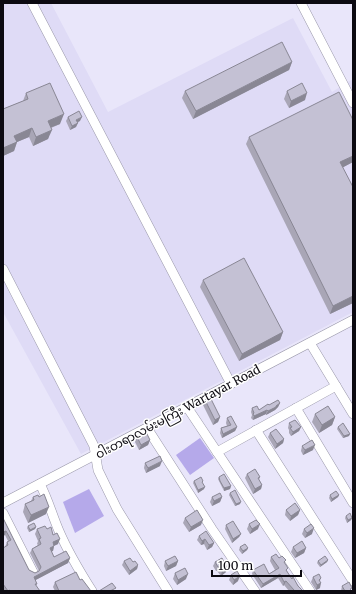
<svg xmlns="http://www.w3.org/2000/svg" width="356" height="594" font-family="Merriweather,'Noto Sans Myanmar',serif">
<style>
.built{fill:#dfdbf6}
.water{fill:#b5a9ea}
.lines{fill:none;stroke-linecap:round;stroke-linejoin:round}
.minor-casing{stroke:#9a98aa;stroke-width:10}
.minor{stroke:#fff;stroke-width:9}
.wall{fill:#a9a6b6}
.shaded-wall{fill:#898794}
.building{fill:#c4c1d4;stroke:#898794}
.labels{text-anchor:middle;stroke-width:3;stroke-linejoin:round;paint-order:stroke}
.street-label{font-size:12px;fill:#0c0a11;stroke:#fff}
</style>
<rect width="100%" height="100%" fill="#e9e6fa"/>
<!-- built -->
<path class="built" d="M 3,3 L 51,3 L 108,112 L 293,18 L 332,92 L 353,79 L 353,312 L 81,454 L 3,312 Z"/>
<!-- water -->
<g class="water">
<path d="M 200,438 L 214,458 L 190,475 L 176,455 Z"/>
<path d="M 89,489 L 104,516 L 75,533 L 63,502 Z"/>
</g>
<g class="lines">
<!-- minor casing -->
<g class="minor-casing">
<g id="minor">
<path d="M 32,3 L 231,384"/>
<path d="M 301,3 L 353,103"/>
<path d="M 3,269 L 94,446 L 98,470 L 117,509 L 168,591"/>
<path d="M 310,343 L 353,414"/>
<path d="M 187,407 L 217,452 L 310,591"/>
<path d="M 296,408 L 353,503"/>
<path d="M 147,428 L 212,529 L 255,591"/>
<path d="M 256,430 L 353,581"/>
<path d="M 217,452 L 336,386"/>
<path d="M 40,484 C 48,499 52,515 59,531 C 68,552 80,572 92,591"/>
<path d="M 3,503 L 353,320"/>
<path d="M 3,513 L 33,572"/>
</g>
</g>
<!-- minor -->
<use href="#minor" class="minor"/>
</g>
<!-- wall -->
<g class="wall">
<path d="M 292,62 L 289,70 L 193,119 L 182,98 L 185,91 Z"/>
<path d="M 287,91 L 305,100 L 289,108 L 284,99 Z"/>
<path d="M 26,93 L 60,124 L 51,128 L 48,139 L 33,146 L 29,137 L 17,142 L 14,151 L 3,156 L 3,109 L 23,101 Z"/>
<path d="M 68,117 L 80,121 L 77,122 L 76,127 L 70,130 L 66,121 Z"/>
<path d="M 249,137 L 353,162 L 343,167 L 353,303 L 330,314 L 246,144 Z"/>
<path d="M 203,280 L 283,332 L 280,340 L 239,361 L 200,287 Z"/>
<path d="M 205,400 L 220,417 L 218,422 L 213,425 L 203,405 Z"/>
<path d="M 280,403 L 278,407 L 275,410 L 266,415 L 266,414 L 253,420 L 251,418 L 252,415 L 251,412 L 252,408 L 259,410 L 269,405 Z"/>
<path d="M 315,414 L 335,417 L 332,425 L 319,433 L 312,422 Z"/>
<path d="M 227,418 L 237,427 L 235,431 L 222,438 L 220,433 L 221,428 L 227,426 L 226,423 Z"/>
<path d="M 289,423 L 301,427 L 299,431 L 291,436 L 289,433 L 289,430 L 288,428 Z"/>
<path d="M 338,427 L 349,436 L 343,438 L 337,429 Z"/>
<path d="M 270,433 L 284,439 L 283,443 L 275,449 L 268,437 Z"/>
<path d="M 137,437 L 150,440 L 148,445 L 139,450 L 135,442 Z"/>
<path d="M 302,446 L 313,450 L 303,455 L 301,451 Z"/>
<path d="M 145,463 L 160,466 L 146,473 L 144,468 Z"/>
<path d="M 247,474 L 260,477 L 259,480 L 262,485 L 261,489 L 253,494 L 245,478 Z"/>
<path d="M 219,477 L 231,486 L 230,489 L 224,491 L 218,479 Z"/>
<path d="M 194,481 L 203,481 L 202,483 L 204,489 L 198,493 L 193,483 Z"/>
<path d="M 230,493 L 240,504 L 235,506 L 229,495 Z"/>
<path d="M 330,495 L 339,495 L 338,497 L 331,502 L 329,498 Z"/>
<path d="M 33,497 L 46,514 L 28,523 L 23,512 L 25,504 L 31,501 Z"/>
<path d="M 212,497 L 222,497 L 220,502 L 212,506 L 210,502 Z"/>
<path d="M 286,510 L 300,510 L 298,515 L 290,521 L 285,515 Z"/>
<path d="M 346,516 L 352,518 L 351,520 L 347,523 L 345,518 Z"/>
<path d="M 3,518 L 29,570 L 35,573 L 39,571 L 30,553 L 32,549 L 38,545 L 37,544 L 38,541 L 35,534 L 37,529 L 47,529 L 53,535 L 58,544 L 54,546 L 53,551 L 51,551 L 54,557 L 70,558 L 68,563 L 35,580 L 37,584 L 36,586 L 40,591 L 3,591 L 3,548 L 5,547 L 7,542 L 8,541 L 5,535 L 3,536 Z"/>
<path d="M 185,518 L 201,525 L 189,532 L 183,523 Z"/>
<path d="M 249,524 L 258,529 L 250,534 L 247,529 Z"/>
<path d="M 226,525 L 241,534 L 239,537 L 232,543 L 225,529 Z"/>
<path d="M 28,526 L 36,527 L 35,529 L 29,532 L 27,528 Z"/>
<path d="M 304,529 L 312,534 L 305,538 L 302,534 Z"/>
<path d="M 199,536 L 214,543 L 212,547 L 207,550 L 204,544 L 201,545 L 197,540 Z"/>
<path d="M 240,547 L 248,548 L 247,550 L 242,554 L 239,550 Z"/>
<path d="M 293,547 L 306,548 L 304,553 L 295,558 L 291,552 Z"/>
<path d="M 271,557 L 279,558 L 286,560 L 284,563 L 287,571 L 292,579 L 303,591 L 289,591 L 284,585 L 283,586 L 278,578 L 261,588 L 252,574 L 253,570 L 269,574 L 275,570 L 270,561 Z"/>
<path d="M 328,560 L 327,562 L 320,567 L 317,563 L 318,561 Z"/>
<path d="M 124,561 L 133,562 L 138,565 L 137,569 L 129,575 L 122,565 Z"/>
<path d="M 165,561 L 178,561 L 176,566 L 166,571 L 164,566 Z"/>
<path d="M 215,562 L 226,572 L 221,576 L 217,571 L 216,571 L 213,566 Z"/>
<path d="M 175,573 L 186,579 L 177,585 L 173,579 Z"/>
<path d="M 231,575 L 238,581 L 233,585 L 229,580 Z"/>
<path d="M 313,577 L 321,578 L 320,581 L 320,588 L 316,590 L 311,582 Z"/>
<path d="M 80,580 L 91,591 L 55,591 L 53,587 L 55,582 Z"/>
<path d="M 342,586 L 352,591 L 341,591 Z"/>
</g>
<!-- shaded-wall -->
<g class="shaded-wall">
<path d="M 292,62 L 289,70 L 193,119 L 196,111 Z"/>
<path d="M 307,93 L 305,100 L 289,108 L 291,101 Z"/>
<path d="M 64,114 L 60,124 L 44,130 L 48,121 Z"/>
<path d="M 82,117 L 80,121 L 74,124 L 76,120 Z"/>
<path d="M 78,123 L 76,127 L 70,130 L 72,126 Z"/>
<path d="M 32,128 L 29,137 L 17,142 L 14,151 L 3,156 L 3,148 L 14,136 Z"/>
<path d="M 52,130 L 48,139 L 33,146 L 36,137 Z"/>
<path d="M 353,156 L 353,162 L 338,170 L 340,162 Z"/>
<path d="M 353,296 L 353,303 L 330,314 L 333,306 Z"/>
<path d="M 283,332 L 280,340 L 239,361 L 242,354 Z"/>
<path d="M 280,403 L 278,407 L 275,410 L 266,415 L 268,411 Z"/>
<path d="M 267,410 L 266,414 L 253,420 L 254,416 Z"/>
<path d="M 220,417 L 218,422 L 213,425 L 215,420 Z"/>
<path d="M 335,417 L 332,425 L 319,433 L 322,425 Z"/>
<path d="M 237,427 L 235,431 L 222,438 L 223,434 Z"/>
<path d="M 301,427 L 299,431 L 291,436 L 293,432 Z"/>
<path d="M 350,434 L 349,436 L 343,438 L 344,436 Z"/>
<path d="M 284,439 L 283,443 L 275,449 L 277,444 Z"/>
<path d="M 150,440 L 148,445 L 139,450 L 141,445 Z"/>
<path d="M 315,445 L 313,450 L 303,455 L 305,450 Z"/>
<path d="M 162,461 L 160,466 L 146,473 L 148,468 Z"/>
<path d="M 262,485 L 261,489 L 253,494 L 255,489 Z"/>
<path d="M 231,486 L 230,489 L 224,491 L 224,488 Z"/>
<path d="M 205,487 L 204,489 L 198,493 L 198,490 Z"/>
<path d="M 339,495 L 338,497 L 331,502 L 332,499 Z"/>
<path d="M 222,497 L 220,502 L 212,506 L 214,501 Z"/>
<path d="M 241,502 L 240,504 L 235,506 L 236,504 Z"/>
<path d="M 49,507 L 46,514 L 28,523 L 31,515 Z"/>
<path d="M 300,510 L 298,515 L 290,521 L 291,516 Z"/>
<path d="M 352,518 L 351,520 L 347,523 L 348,520 Z"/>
<path d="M 203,520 L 201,525 L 189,532 L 191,527 Z"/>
<path d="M 260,524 L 258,529 L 250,534 L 252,529 Z"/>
<path d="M 36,527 L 35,529 L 29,532 L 30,530 Z"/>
<path d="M 314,528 L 312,534 L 305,538 L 307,533 Z"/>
<path d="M 6,531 L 5,535 L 3,536 L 3,532 Z"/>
<path d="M 241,534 L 239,537 L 232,543 L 233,539 Z"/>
<path d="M 60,539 L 58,544 L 51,547 L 53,542 Z"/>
<path d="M 205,539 L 204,544 L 201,545 L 202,541 Z"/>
<path d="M 214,543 L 212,547 L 207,550 L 209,545 Z"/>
<path d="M 54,546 L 53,551 L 48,553 L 50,548 Z"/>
<path d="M 248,548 L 247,550 L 242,554 L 243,551 Z"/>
<path d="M 306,548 L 304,553 L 295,558 L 297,553 Z"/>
<path d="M 70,558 L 68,563 L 32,582 L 34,577 Z"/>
<path d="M 328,560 L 327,562 L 320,567 L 321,565 Z"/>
<path d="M 178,561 L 176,566 L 166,571 L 168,566 Z"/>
<path d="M 138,565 L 137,569 L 129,575 L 130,571 Z"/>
<path d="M 227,568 L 226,572 L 221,576 L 222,571 Z"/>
<path d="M 188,574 L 186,579 L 177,585 L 178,580 Z"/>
<path d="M 280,574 L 278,578 L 261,588 L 263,584 Z"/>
<path d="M 240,576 L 238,581 L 233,585 L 234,580 Z"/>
<path d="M 286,581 L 284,585 L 283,586 L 284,582 Z"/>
<path d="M 321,583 L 320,588 L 316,590 L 317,585 Z"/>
</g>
<!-- building -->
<g class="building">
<path d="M 282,42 L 292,62 L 196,111 L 185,91 Z"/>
<path d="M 50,83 L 64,114 L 48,121 L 52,130 L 36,137 L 32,128 L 14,136 L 17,142 L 3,148 L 3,109 L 28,99 L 26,93 Z"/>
<path d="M 302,83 L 307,93 L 291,101 L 287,91 Z"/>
<path d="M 339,92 L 353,120 L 353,156 L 340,162 L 353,187 L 353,296 L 333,306 L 249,137 Z"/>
<path d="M 79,111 L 82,117 L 76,120 L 78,123 L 72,126 L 68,117 Z"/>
<path d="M 244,258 L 283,332 L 242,354 L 203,280 Z"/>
<path d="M 210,397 L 220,417 L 215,420 L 205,400 Z"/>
<path d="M 278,400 L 280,403 L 276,406 L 276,407 L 268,411 L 267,410 L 254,416 L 253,414 L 254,413 L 252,408 L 257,406 L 259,410 L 268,404 L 269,405 Z"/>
<path d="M 328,406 L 335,417 L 322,425 L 315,414 Z"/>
<path d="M 231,416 L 237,427 L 223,434 L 221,428 L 231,425 L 227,418 Z"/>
<path d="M 295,420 L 301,427 L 293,432 L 290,428 L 292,427 L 289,423 Z"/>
<path d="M 343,423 L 350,434 L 344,436 L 338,427 Z"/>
<path d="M 276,429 L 284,439 L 277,444 L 270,433 Z"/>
<path d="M 146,432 L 150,440 L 141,445 L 137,437 Z"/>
<path d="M 312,440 L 315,445 L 305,450 L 302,446 Z"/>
<path d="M 160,456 L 162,461 L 148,468 L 145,463 Z"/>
<path d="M 255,469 L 260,477 L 258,478 L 262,485 L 255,489 L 247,474 Z"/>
<path d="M 224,474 L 231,486 L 224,488 L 220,481 L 219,477 Z"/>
<path d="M 201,477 L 203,481 L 202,482 L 205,487 L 198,490 L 194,481 Z"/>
<path d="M 235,490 L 241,502 L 236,504 L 230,493 Z"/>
<path d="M 336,491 L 339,495 L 332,499 L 330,495 Z"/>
<path d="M 220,493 L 222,497 L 214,501 L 212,497 Z"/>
<path d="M 44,494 L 49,507 L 31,515 L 25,504 L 34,500 L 33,497 L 38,495 L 39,497 Z"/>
<path d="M 295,503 L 300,510 L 291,516 L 286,510 Z"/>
<path d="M 197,510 L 203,520 L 191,527 L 185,518 Z"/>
<path d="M 350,513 L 352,518 L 348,520 L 346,516 Z"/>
<path d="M 3,518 L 29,570 L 35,573 L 39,571 L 41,567 L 32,549 L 41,544 L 39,539 L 41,538 L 37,529 L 45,526 L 47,529 L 51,527 L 53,535 L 57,533 L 60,539 L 53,542 L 54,546 L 50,548 L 54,557 L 66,551 L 70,558 L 34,577 L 37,584 L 35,584 L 40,591 L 10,591 L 10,590 L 8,591 L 3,584 L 3,548 L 8,545 L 7,542 L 11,540 L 6,531 L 3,532 Z"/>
<path d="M 256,520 L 260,524 L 252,529 L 249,524 Z"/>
<path d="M 233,521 L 241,534 L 233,539 L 226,525 Z"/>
<path d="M 34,523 L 36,527 L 30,530 L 28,526 Z"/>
<path d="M 311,524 L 314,528 L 307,533 L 304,529 Z"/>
<path d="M 206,531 L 214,543 L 209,545 L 205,539 L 202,541 L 199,536 Z"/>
<path d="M 302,541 L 306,548 L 297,553 L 293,547 Z"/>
<path d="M 245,544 L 248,548 L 243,551 L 240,547 Z"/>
<path d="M 276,554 L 279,558 L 282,556 L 286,560 L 284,562 L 288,568 L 286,570 L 292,579 L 293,577 L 298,586 L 303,591 L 293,591 L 294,590 L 286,581 L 284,582 L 280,574 L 263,584 L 253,570 L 264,564 L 269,574 L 279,568 L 271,557 Z"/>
<path d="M 175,556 L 178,561 L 168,566 L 165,561 Z"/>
<path d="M 325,556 L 328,560 L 321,565 L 318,561 Z"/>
<path d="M 130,558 L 133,562 L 135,561 L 138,565 L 130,571 L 124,561 Z"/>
<path d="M 222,558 L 227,568 L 222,571 L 219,567 L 218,567 L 215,562 Z"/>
<path d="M 185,568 L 188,574 L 178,580 L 175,573 Z"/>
<path d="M 237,571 L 240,576 L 234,580 L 231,575 Z"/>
<path d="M 76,572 L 80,580 L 82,579 L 91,591 L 59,591 L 55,582 Z"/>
<path d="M 319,574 L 321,578 L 319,580 L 321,583 L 317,585 L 313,577 Z"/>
<path d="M 349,582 L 352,588 L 350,589 L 352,591 L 345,591 L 342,586 Z"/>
<path d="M 112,583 L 116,588 L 110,591 L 99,591 Z"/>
</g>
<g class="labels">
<!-- street labels -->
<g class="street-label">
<text transform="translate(178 412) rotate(-28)" y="4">ဝါးတရာလမ်းမကြီး Wartayar Road</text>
</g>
</g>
<!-- border -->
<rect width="356" height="594" fill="none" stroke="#0c0a11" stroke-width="8"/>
<!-- scale -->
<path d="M212 570v6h89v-6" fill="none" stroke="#0c0a11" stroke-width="2"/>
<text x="218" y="570" font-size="12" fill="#0c0a11" stroke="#ffffff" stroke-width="3" paint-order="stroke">100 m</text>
</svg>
